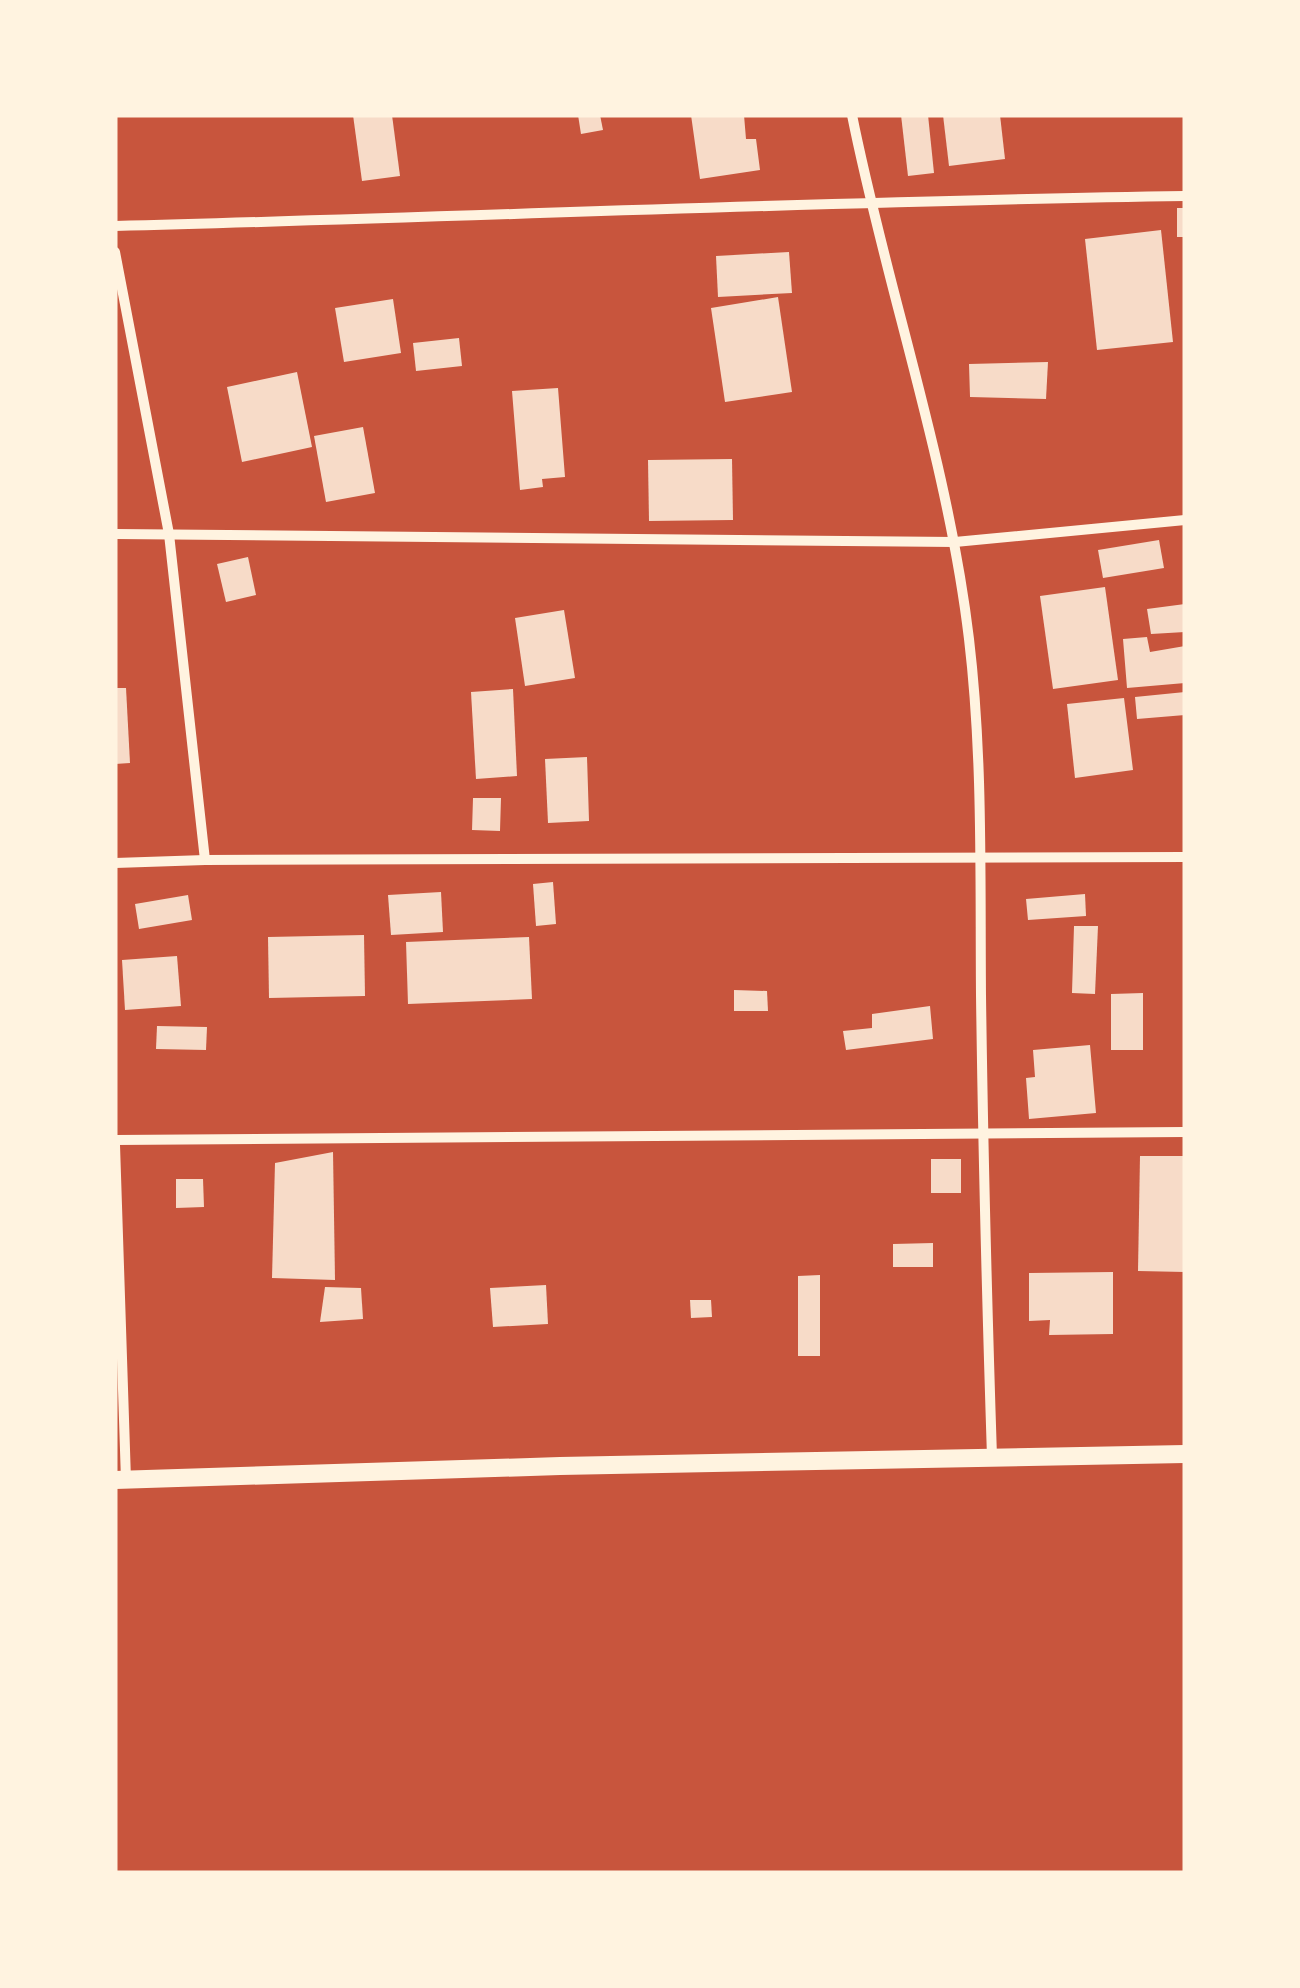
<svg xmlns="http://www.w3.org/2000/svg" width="1300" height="1988" font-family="Ubuntu,sans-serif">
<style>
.building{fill:#f7dbc8}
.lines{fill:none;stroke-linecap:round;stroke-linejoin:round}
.minor{stroke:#fff3e0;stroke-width:10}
.tertiary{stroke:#fff3e0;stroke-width:18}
</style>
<rect width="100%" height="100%" fill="#c8553d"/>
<!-- building -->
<g class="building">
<path d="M 353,115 L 392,115 L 400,176 L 362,181 Z"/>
<path d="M 578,115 L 600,115 L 603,130 L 581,134 Z"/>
<path d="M 691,115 L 744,115 L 746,139 L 756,139 L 760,170 L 700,179 Z"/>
<path d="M 901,115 L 928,115 L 934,173 L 908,176 Z"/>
<path d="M 943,115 L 1000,115 L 1005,159 L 949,166 Z"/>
<rect x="1177" y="208" width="8" height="29"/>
<path d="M 1161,230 L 1173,342 L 1097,350 L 1085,239 Z"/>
<path d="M 789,252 L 792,293 L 718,297 L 716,256 Z"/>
<path d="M 778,297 L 792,392 L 725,402 L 711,308 Z"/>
<path d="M 393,299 L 401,353 L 344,362 L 335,308 Z"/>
<path d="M 459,338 L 462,366 L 416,371 L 413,343 Z"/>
<path d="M 1048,362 L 1046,399 L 970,397 L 969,364 Z"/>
<path d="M 297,372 L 312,447 L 242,462 L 227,387 Z"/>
<path d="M 558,388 L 565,477 L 542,479 L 543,487 L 520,490 L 512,391 Z"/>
<path d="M 363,427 L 375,493 L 326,502 L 314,436 Z"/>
<path d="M 732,459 L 733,520 L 649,521 L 648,460 Z"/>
<path d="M 1159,540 L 1164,568 L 1103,578 L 1098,550 Z"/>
<path d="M 248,557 L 256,595 L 226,602 L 217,564 Z"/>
<path d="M 1105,587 L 1118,680 L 1053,689 L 1040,596 Z"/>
<path d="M 1185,604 L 1185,632 L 1151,634 L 1147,609 Z"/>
<path d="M 564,610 L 575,678 L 525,686 L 515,618 Z"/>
<path d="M 1147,637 L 1150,652 L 1185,646 L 1185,683 L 1127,688 L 1123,639 Z"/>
<path d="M 115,688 L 126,688 L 130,763 L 115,764 Z"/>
<path d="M 513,689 L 517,776 L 476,779 L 471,692 Z"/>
<path d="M 1185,692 L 1185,715 L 1137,719 L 1135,697 Z"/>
<path d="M 1124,698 L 1133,770 L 1075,778 L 1067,704 Z"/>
<path d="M 587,757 L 589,821 L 548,823 L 545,759 Z"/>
<path d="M 473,798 L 501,798 L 500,831 L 472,830 Z"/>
<path d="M 553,882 L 556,924 L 536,926 L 533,884 Z"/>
<path d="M 441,892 L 443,932 L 391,935 L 388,895 Z"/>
<path d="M 1085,894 L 1086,916 L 1028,920 L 1026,899 Z"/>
<path d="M 188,895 L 192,920 L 139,929 L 135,904 Z"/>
<path d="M 1074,926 L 1098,926 L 1095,994 L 1072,993 Z"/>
<path d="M 364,935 L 365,996 L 269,998 L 268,937 Z"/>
<path d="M 529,937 L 532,999 L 408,1004 L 406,942 Z"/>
<path d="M 177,956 L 181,1006 L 125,1010 L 122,960 Z"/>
<path d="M 734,990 L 767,991 L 768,1011 L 734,1011 Z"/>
<path d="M 1143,993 L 1143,1050 L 1111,1050 L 1111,994 Z"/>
<path d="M 930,1006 L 933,1039 L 846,1050 L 843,1031 L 872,1028 L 872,1014 Z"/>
<path d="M 157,1026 L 207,1027 L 206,1050 L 156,1049 Z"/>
<path d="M 1090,1045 L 1096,1113 L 1029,1119 L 1026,1078 L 1035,1077 L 1033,1050 Z"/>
<path d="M 333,1152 L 335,1280 L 272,1278 L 275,1163 Z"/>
<path d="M 1140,1156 L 1185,1156 L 1185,1272 L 1138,1271 Z"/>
<rect x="931" y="1159" width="30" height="34"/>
<path d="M 176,1179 L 203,1179 L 204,1207 L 176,1208 Z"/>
<path d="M 933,1243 L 933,1267 L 893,1267 L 893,1244 Z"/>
<path d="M 1113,1272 L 1113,1334 L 1049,1335 L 1050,1320 L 1029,1321 L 1029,1273 Z"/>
<path d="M 820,1275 L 820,1356 L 798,1356 L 798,1276 Z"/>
<path d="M 546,1285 L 548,1324 L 493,1327 L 490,1288 Z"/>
<path d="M 325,1287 L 361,1288 L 363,1319 L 320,1322 Z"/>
<path d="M 690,1300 L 711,1300 L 712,1317 L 691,1318 Z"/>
</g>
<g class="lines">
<!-- minor -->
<g class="minor">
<path d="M 852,115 C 887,290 948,462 969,639 C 983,757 980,877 981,995 C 983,1149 987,1303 992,1457"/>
<path d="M 115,226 C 472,217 828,201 1185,196"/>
<path d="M 115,252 L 169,534 L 205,860"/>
<path d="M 115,534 L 955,542 L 1185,520"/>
<path d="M 115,863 L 205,860 L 1185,857"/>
<path d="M 115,1140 L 1185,1132"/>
<path d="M 115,1145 L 126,1480"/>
</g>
<!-- tertiary -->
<path class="tertiary" d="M 115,1480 L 560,1466 L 1185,1454"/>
</g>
<!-- border -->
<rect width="1300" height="1988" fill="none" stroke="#fff3e0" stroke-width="235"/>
</svg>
